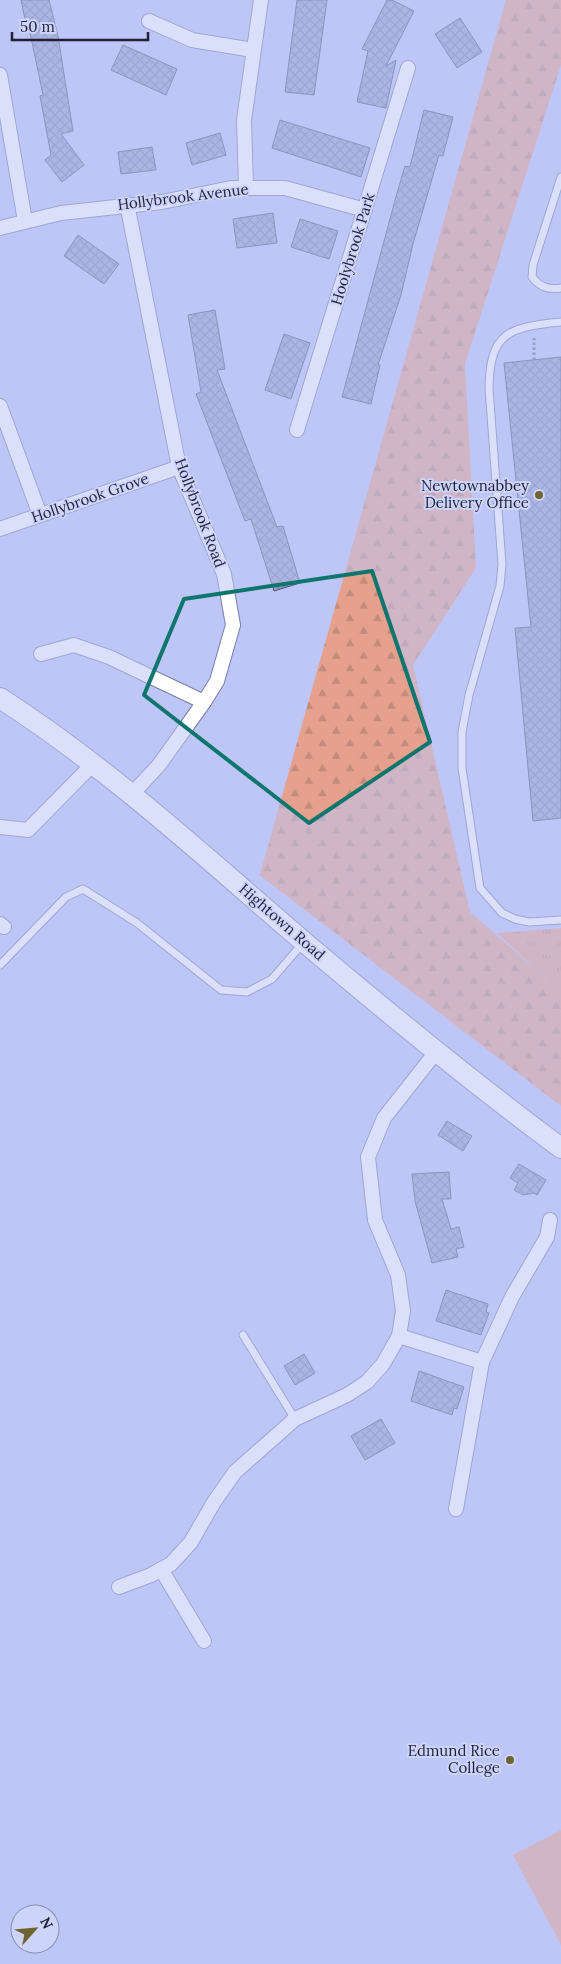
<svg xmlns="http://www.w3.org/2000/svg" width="561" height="1964" font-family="Lora,serif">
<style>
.grass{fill:url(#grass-tufts)}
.forest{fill:url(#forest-firs)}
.garden{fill:#e5a18d}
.building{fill:url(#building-cross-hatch);stroke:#4f557f}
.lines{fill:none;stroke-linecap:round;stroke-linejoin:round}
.service-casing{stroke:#777eaa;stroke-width:9}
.minor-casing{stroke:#777eaa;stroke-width:16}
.secondary-casing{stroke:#777eaa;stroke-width:22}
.path{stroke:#696f8f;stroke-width:3;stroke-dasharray:2.5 2.5;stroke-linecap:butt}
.service{stroke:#fff;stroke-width:7}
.minor{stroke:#fff;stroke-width:14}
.secondary{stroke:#fff;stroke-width:20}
.marked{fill:none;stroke:#0f766e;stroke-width:4;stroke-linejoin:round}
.poi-dot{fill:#6f6330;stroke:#ccd4fb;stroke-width:2}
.labels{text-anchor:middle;stroke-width:4;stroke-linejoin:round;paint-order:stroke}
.street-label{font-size:15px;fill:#1f2234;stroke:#ccd4fb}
.poi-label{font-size:15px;fill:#1f2234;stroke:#ccd4fb;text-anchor:end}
</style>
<defs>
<pattern id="grass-tufts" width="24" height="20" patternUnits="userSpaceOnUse" patternTransform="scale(1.25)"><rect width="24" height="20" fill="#e5a18d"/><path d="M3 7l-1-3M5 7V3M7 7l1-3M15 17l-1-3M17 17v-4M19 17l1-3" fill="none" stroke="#c48a7a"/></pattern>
<pattern id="forest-firs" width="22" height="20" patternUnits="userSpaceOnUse" patternTransform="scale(1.25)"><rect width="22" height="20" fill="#e5a18d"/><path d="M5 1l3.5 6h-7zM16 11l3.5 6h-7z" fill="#c48a7a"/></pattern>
<pattern id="building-cross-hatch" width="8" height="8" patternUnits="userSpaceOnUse" patternTransform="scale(1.25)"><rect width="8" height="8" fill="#949dca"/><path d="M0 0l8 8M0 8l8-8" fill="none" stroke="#7880a5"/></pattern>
</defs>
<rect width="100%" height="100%" fill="#bdc6f6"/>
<!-- grass -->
<path class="grass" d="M 561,928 L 561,992 L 497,933 Z"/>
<!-- forest -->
<path class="forest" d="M 506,0 L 561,0 L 561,65 L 465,364 L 476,568 L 413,665 L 470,912 L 561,991 L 561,1106 L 258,874 L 260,874 Z"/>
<!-- garden -->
<path class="garden" d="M 561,1830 L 561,1945 L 513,1855 Z"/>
<!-- building -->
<g class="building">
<path d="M 21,0 L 49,0 L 58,36 L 73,131 L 61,134 L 84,165 L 62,182 L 45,160 L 51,155 L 40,96 L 43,95 L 28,23 L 26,24 Z"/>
<path d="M 297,0 L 327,0 L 314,95 L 285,92 Z"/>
<path d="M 387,0 L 392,0 L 414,11 L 386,66 L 396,60 L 386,108 L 357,102 L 368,51 L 362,49 Z"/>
<path d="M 460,18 L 482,52 L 457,68 L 435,34 Z"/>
<path d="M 123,45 L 177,69 L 166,95 L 111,70 Z"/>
<path d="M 424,110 L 453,117 L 443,156 L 439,155 L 413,244 L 401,295 L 378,365 L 380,365 L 371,404 L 342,397 L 397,193 L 405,166 L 410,167 Z"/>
<path d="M 280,120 L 370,148 L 361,177 L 272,148 Z"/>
<path d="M 220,133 L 226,155 L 192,165 L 186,143 Z"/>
<path d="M 152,147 L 156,170 L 121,174 L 118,152 Z"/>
<path d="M 273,213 L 277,243 L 237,248 L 233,219 Z"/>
<path d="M 300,219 L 338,231 L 329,259 L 291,247 Z"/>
<path d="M 78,235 L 119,264 L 104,284 L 64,256 Z"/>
<path d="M 215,310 L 225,369 L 217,370 L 277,527 L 283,526 L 300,583 L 274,591 L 251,519 L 245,521 L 196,394 L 201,392 L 188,315 Z"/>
<path d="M 284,334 L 310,343 L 291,399 L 265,390 Z"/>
<path d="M 561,357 L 561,818 L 533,821 L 515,628 L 531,627 L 504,363 Z"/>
<path d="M 447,1121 L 472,1136 L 463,1151 L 438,1135 Z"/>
<path d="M 519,1164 L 546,1180 L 537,1195 L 534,1193 L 523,1195 L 514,1190 L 518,1183 L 510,1178 Z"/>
<path d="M 449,1172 L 451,1199 L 442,1199 L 451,1229 L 459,1227 L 464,1247 L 456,1249 L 458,1257 L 432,1263 L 415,1201 L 412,1174 Z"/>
<path d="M 446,1290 L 488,1304 L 486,1312 L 489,1313 L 481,1335 L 436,1321 Z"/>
<path d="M 304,1354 L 315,1373 L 295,1385 L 284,1366 Z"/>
<path d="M 419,1371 L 464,1387 L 457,1409 L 454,1408 L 452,1415 L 411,1401 Z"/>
<path d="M 381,1419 L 395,1443 L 365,1460 L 351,1436 Z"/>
</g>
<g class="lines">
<!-- service casing -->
<g class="service-casing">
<g id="service">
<path d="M 561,177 L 533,265 L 532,277 C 540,287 548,290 561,288"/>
<path d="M 561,322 C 509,327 490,332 489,388 L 502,564 L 500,586 L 469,695 L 462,732 L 462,768 L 480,888 L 502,913 L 515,919 L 529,922 L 561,920"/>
<path d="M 0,965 L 66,897 L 83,889 L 137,923 L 221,990 L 247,992 L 272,979 L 303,943"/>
<path d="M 243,1335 L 295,1419"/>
</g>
</g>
<!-- minor casing -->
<g class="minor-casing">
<g id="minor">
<path d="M 149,21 L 192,40 L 253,50"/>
<path d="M 0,75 L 25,221"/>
<path d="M 246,188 L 244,120 L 261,0"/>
<path d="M 127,204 L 179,467 L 224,574 L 233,625 L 217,681 L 204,702 L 159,765 L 132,794"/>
<path d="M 0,228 L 61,213 L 162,202 L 231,188 L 285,188 L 365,210"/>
<path d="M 0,406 L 40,515"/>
<path d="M 297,430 L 408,68"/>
<path d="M 0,529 L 179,467"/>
<path d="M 41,654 L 74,645 L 109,657 L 204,702"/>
<path d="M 0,827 L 28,830 L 92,765"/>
<path d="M 0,924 L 4,927"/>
<path d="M 399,1336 L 482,1362"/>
<path d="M 456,1509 L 482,1362 L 512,1297 L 547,1237 L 550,1220"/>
<path d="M 161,1569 L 204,1641"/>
<path d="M 119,1587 L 151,1575 L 171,1564 L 191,1542 L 214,1502 L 235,1472 L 295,1419 L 347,1395 L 367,1382 L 383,1364 L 399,1336 L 403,1311 L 398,1275 L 375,1220 L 368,1157 L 384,1118 L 436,1052"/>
</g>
</g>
<!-- secondary casing -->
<g class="secondary-casing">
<path id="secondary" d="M 0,698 C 110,769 205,857 304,942 C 388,1013 473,1083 561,1148"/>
</g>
<!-- path -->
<path class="path" d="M 534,360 L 534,338"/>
<!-- service -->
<use href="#service" class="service"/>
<!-- minor -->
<use href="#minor" class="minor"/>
<!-- secondary -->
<use href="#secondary" class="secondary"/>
</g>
<!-- marked area -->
<path d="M0 0H561V1964H0ZM 372,571 L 430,742 L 309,823 L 144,695 L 184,599 Z" fill="#bdc6f6" fill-opacity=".55" fill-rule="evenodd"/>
<path class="marked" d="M 372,571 L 430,742 L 309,823 L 144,695 L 184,599 Z"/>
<!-- markers -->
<g class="poi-dot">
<circle cx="539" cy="495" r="5"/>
<circle cx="510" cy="1760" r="5"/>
</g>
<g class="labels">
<!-- street labels -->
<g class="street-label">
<text transform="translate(183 197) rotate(-7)" y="5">Hollybrook Avenue</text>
<text transform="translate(353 249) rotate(-73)" y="5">Hoolybrook Park</text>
<text transform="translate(90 498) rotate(-19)" y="5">Hollybrook Grove</text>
<text transform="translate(200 513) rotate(69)" y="5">Hollybrook Road</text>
<text transform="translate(282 922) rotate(41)" y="5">Hightown Road</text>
</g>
<!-- poi labels -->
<g class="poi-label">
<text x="529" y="491">Newtownabbey<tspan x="529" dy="17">Delivery Office</tspan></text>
<text x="500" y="1756">Edmund Rice<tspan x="500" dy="17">College</tspan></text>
</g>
</g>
<!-- north arrow -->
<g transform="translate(35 1929) rotate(63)"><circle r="24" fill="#ccd4fb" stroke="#878dab"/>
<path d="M0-4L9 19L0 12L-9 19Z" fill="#6f6330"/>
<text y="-8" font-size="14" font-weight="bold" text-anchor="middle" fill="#1f2234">N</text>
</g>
<!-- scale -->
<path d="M12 32v8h136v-8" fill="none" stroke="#1f2234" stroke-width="2.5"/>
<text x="20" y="32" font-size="15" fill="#1f2234" stroke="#ccd4fb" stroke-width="4" paint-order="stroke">50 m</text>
</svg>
